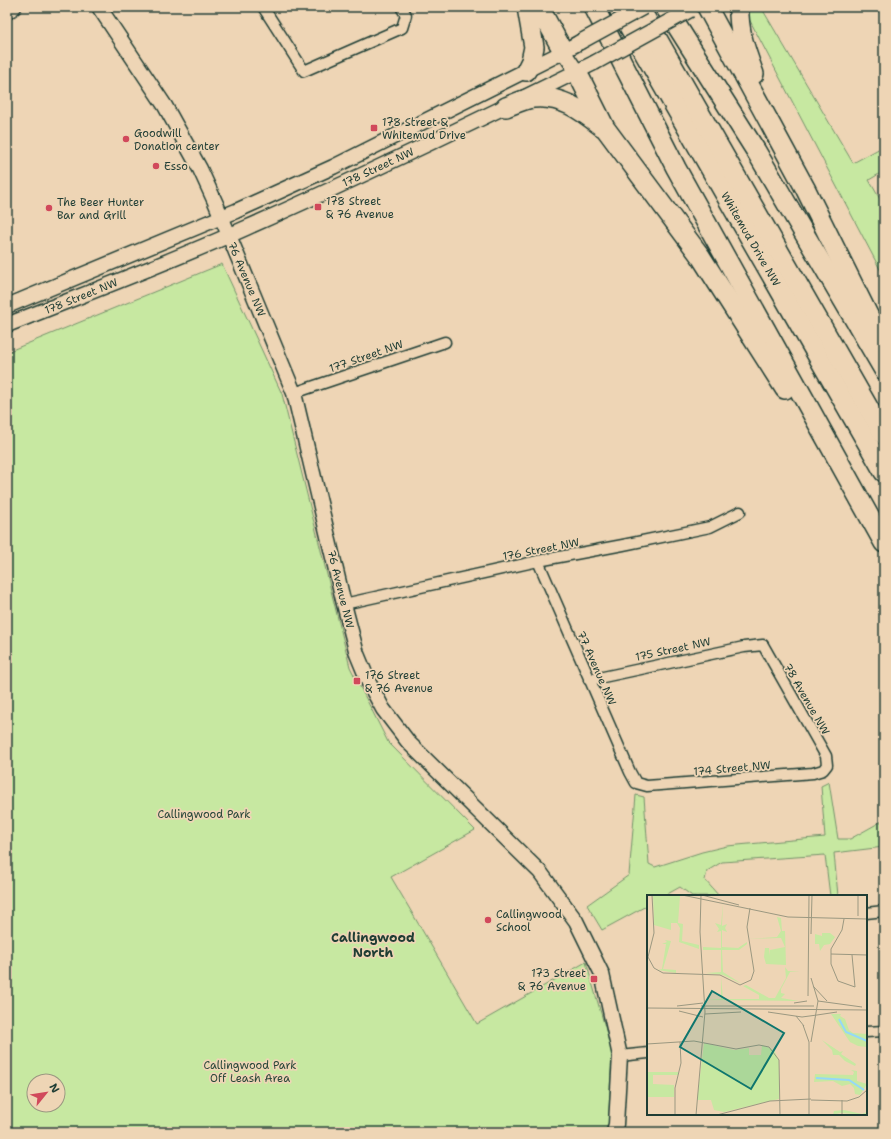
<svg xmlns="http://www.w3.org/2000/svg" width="891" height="1139" font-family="'Shantell Sans',sans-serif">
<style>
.green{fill:#c7e8a1;stroke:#73926a;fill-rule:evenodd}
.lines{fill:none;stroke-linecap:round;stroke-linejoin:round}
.street-casing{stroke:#1f3d34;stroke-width:13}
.secondary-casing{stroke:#1f3d34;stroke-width:17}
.highway-casing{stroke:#1f3d34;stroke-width:22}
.street{stroke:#eed5b5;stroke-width:10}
.secondary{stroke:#eed5b5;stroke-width:14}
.highway{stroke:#eed5b5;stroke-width:19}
.secondary-bridge-casing{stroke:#1f3d34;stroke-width:17;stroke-linecap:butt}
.secondary-bridge{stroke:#eed5b5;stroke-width:14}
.poi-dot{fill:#d1495b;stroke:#eed5b5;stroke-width:1.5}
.labels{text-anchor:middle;stroke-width:3.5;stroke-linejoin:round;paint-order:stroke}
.poi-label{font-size:11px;fill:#1f3d34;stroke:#eed5b5;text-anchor:start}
.street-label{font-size:11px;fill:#1f3d34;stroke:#eed5b5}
.park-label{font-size:11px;fill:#274639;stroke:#eed5b5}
.quarter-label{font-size:13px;font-weight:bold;fill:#1f3d34;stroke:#eed5b5}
.inset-river{fill:none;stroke:#95d8f7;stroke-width:2}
.inset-road{fill:none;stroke:#9b9881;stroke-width:1}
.view{fill:#0f766e;fill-opacity:0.15;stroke:#0f766e;stroke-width:2}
.inset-edge{fill:none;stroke:#1f3d34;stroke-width:2}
</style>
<rect width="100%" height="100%" fill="#eed5b5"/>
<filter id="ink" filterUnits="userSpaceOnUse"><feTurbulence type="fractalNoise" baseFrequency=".025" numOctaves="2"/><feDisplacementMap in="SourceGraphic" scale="8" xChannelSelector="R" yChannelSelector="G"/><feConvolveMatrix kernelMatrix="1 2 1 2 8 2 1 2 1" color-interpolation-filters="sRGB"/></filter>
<g filter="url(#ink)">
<!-- green -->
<g class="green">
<path d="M 753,7 L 761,7 L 853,163 L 884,146 L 884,171 L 869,180 L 884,206 L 884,277 L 747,15 Z"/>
<path d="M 222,264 L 282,394 L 350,667 L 388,742 L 475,830 L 391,877 L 477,1024 L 586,962 L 612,1051 L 608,1132 L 7,1132 L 7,352 ZM 34,1081 L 58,1081 L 58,1105 L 34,1105 Z"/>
<path d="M 829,782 L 838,839 L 850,839 L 884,820 L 884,847 L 834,853 L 838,896 L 830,896 L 825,855 L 722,862 L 707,871 L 705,880 L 719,896 L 692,896 L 680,887 L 664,896 L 648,896 L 648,905 L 602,930 L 587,905 L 629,875 L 636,795 L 644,797 L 649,864 L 655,867 L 702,852 L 727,846 L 825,837 L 821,786 Z"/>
</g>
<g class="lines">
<!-- street casing -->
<g class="street-casing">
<g id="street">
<path d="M 263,7 L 304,71 L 402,28 L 406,15 L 401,7"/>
<path d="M 294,393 L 445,342"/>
<path d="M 538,561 L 630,772 L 636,783 L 647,786 L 813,773 L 823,770 L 827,765 L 826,756 L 763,645 L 744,647 L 589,680"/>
<path d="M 344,604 L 538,561 L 623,545 L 710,527 L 740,512"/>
<path d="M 866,913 L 884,911"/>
<path d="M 866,1032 L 884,1031"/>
<path d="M 620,1056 L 648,1053"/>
</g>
</g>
<!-- secondary casing -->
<g class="secondary-casing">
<g id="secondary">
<path d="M 99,7 L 165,106 L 200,169 L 216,204 L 294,393 L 344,604 L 357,654 L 369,683 L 383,709 L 409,743 L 540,872 L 576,921 L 602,974 L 620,1056 L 616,1124 L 614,1132"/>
<path d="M 7,12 L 14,7"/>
<path d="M 563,51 L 577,72"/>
<path d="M 7,306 L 236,211 L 333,167 L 555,56 L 580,42"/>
<path d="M 7,325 C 87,293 168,263 246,228 C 363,176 479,120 594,63"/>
</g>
</g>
<!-- highway casing -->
<g class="highway-casing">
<g id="highway">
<path d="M 539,7 L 563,51"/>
<path d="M 594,7 L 676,168 L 884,543"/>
<path d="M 618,7 L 884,472"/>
<path d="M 639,7 L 884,435"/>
<path d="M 665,7 L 756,151 L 884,370"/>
<path d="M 707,7 L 805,188 L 881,341"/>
<path d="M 739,7 C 738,31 746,52 754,74"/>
<path d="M 526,71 L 531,61 L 534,47 L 527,7"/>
<path d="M 577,72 L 605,128 L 701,257 L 785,389"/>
<path d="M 506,107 C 514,104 524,99 533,98 C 561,95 581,110 601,126"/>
</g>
</g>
<!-- street -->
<use href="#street" class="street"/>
<!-- secondary -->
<use href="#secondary" class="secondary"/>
<!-- highway -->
<use href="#highway" class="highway"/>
<!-- secondary-bridge casing -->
<g class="secondary-bridge-casing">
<g id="secondary-bridge">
<path d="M 580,42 L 644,7"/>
<path d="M 594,63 L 690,10"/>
</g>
</g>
<!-- secondary-bridge -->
<use href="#secondary-bridge" class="secondary-bridge"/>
</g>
</g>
<!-- markers -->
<g class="poi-dot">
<rect x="370" y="124" width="8" height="8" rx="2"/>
<circle cx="126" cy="139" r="4"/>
<circle cx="156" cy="166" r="4"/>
<rect x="314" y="203" width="8" height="8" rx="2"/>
<circle cx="49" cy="208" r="4"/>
<rect x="353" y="677" width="8" height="8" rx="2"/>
<circle cx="488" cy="920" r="4"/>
<rect x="590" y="975" width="8" height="8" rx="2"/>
</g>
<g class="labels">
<!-- poi labels -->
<g class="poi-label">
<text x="382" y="126">178 Street &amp;<tspan x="382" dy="13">Whitemud Drive</tspan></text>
<text x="134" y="137">Goodwill<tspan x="134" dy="13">Donation center</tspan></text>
<text x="164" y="170">Esso</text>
<text x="326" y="205">178 Street<tspan x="326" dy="13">&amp; 76 Avenue</tspan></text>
<text x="57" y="206">The Beer Hunter<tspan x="57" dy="13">Bar and Grill</tspan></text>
<text x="365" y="679">176 Street<tspan x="365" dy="13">&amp; 76 Avenue</tspan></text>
<text x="496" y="918">Callingwood<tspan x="496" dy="13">School</tspan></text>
<text x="586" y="977" text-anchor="end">173 Street<tspan x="586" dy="13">&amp; 76 Avenue</tspan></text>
</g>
<!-- street labels -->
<g class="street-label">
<text transform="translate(378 167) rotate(-25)" y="4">178 Street NW</text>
<text transform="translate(751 239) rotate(60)" y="4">Whitemud Drive NW</text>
<text transform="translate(247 279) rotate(67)" y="4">76 Avenue NW</text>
<text transform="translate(81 296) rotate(-22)" y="4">178 Street NW</text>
<text transform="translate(366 356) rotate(-19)" y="4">177 Street NW</text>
<text transform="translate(541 549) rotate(-11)" y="4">176 Street NW</text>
<text transform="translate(341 589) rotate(76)" y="4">76 Avenue NW</text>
<text transform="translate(673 649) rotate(-12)" y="4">175 Street NW</text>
<text transform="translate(597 668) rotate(66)" y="4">77 Avenue NW</text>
<text transform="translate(807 699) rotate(60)" y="4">78 Avenue NW</text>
<text transform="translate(732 768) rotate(-5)" y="4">174 Street NW</text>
</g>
<!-- park labels -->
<g class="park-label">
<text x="204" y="818">Callingwood Park</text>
<text x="250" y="1069">Callingwood Park<tspan x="250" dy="13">Off Leash Area</tspan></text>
</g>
<!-- quarter labels -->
<g class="quarter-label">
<text x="373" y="942">Callingwood<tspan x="373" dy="15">North</tspan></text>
</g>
</g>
<!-- overview -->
<g transform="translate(647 895)">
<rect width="220" height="220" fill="#eed5b5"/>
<path d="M 6,0 L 33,1 L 31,28 L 36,29 L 35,46 L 52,50 L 52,54 L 32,47 L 33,33 L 30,28 L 24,28 L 24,35 L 7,30 ZM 76,8 L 75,31 L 80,29 L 78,33 L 80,37 L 75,35 L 75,52 L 91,53 L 100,47 L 100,49 L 92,55 L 75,55 L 76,77 L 95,89 L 76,80 L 59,78 L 74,77 L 74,55 L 56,55 L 56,52 L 74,53 L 74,36 L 70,37 L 72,34 L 68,28 L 74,30 ZM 130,22 L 134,23 L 135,36 L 138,36 L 139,70 L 119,69 L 117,62 L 118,53 L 122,53 L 123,61 L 123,55 L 138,52 L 134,43 L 102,44 L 130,42 L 134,36 ZM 175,38 L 183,38 L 188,42 L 183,49 L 177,50 L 173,56 L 172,49 L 168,49 L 168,39 L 175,41 ZM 18,45 L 24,46 L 16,74 L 29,75 L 29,78 L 11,75 L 15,74 L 19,49 L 15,49 L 20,47 ZM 138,72 L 141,76 L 153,77 L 143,77 L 134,94 L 134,98 L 138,99 L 134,103 L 152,106 L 60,105 L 74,104 L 74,82 L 76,104 L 112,104 L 112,100 L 96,91 L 99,90 L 122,103 L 128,103 L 139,83 ZM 184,119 L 194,119 L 193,121 L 198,124 L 202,135 L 206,138 L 220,139 L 220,152 L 211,151 L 203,147 ZM 175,145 L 193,157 L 196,156 L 194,159 L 209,169 L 208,171 L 198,166 L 192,160 L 186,160 L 185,155 ZM 57,148 L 87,155 L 102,153 L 102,160 L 114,160 L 115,150 L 127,155 L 132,165 L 132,204 L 77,217 L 67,215 L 64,205 L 50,205 ZM 204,175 L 210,176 L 210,186 L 220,189 L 213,200 L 208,199 L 207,193 L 203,189 L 195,191 L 186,186 L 167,187 L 168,179 L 206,180 L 207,177 ZM 0,177 L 31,177 L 31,180 L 6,180 L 6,189 L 27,190 L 27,202 L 0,202 ZM 197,215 L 215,219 L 220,217 L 220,220 L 193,218 L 186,220 L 187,216 Z" fill="#c7e8a1"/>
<path class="inset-river" d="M 192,124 L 199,137 L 220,146M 169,183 L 202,185 L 217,195"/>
<path class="inset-road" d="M 5,0 L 7,38 L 1,62 L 7,73 L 16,78 L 73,80 L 93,90 L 104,85 L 107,76 L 100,32 L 103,13M 35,0 L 141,22 L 220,24M 55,0 L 92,10M 211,21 L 211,0M 197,24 L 195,35 L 184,54 L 184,69 L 191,86 L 208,92 L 205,60M 164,39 L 165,0M 184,59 L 220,60M 166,91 L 180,106M 161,101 L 162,0M 171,106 L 215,112M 147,108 L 160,106M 30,111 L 56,108M 54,111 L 167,111M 0,113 L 220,115M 32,116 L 56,122M 121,117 L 155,122M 58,119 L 94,117M 170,120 L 190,117M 149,121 L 157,131M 155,122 L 170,120M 156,130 L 162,147 L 162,220M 164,147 L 171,106 L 164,83M 0,149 L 47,146 L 89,154 L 112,150 L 122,152 L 132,165 L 133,220M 164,205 L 200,206 L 212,202 L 220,195M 195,205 L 195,220M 28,220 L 28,193 L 34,168 L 33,147M 49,220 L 58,117 L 53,37 L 54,0M 70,220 L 123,206 L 164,204"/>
<path class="view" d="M 65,96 L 137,138 L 104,194 L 33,152 Z"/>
<rect width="220" height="220" class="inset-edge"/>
</g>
<!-- margin -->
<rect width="891" height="1139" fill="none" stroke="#eed5b5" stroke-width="24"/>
<rect x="12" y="12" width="867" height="1115" fill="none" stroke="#1f3d34" stroke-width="1.5" filter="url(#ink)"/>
<!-- north arrow -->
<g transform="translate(46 1093) rotate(60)"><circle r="19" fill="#eed5b5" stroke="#9b9881"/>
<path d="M0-3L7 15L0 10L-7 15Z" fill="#d1495b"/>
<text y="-6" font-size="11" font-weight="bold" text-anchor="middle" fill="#1f3d34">N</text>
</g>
</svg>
